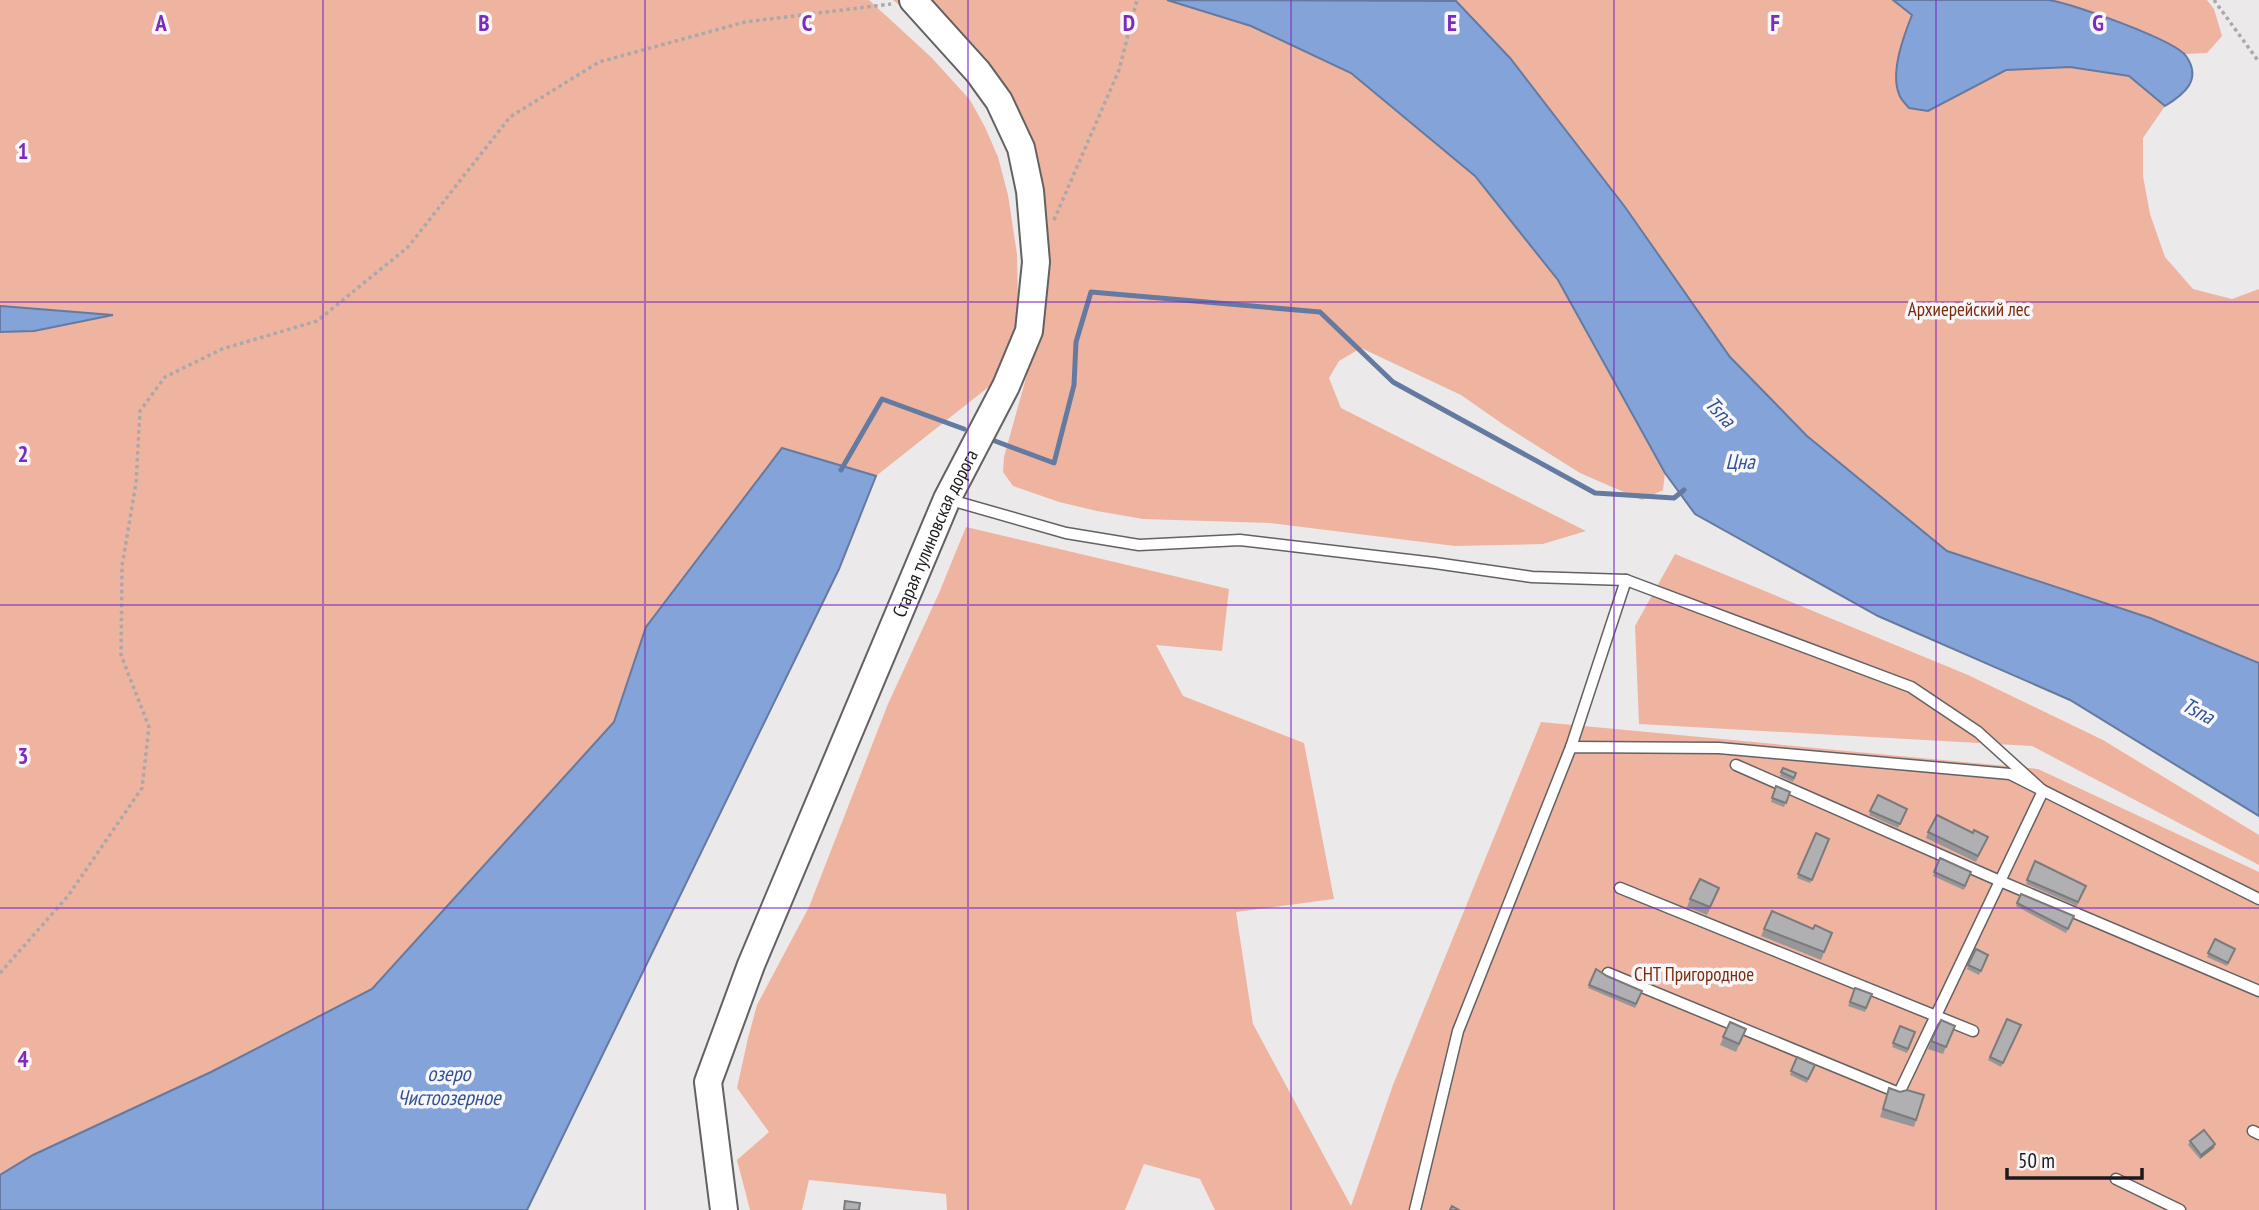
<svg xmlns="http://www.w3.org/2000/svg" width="2259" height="1210" font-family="'PT Sans Narrow',sans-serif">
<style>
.green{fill:#efb4a0}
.water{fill:#83a3d9;stroke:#647aa0;stroke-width:2}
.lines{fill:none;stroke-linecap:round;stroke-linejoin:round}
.stream{stroke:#647aa0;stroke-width:5}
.lane-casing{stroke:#636163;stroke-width:13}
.secondary-casing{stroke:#636163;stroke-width:30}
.path{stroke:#aba8aa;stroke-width:3.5;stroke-dasharray:3.5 3.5;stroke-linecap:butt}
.lane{stroke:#fff;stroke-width:10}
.secondary{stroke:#fff;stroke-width:26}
.wall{fill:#97979a}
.shaded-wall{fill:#7b7b7d}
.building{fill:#b0b0b3;stroke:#7b7b7d;stroke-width:2}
.grid{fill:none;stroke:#7b2cbf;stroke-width:2;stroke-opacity:0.55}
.labels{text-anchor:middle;stroke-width:7;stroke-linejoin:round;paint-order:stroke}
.park-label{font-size:19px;fill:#792b0a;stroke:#f9f6f9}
.street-label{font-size:19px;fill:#1c1a1b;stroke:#f9f6f9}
.water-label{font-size:21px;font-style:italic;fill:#2e5496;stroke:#f9f6f9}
.grid-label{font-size:23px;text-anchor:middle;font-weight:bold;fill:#7b2cbf;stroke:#f9f6f9;stroke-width:7;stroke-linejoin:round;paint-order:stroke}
</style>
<rect width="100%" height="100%" fill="#ece9eb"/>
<!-- green -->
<g class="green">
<path d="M 0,0 L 869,0 L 932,58 L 970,100 L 985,127 L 998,157 L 1008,195 L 1017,254 L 1019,345 L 1010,370 L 876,476 L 782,448 L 646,627 L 614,722 L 372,989 L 211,1072 L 33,1155 L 0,1175 Z"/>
<path d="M 893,0 L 1167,0 L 1251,26 L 1351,73 L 1475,176 L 1558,280 L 1665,473 L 1663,490 L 1642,500 L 1580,473 L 1504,425 L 1461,395 L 1361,348 L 1339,361 L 1329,378 L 1341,408 L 1586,531 L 1543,544 L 1455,546 L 1270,523 L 1143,519 L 1097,511 L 1059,502 L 1013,486 L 1003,472 L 1004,457 L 1029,367 L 1037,322 L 1035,283 L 1003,122 L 920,21 Z"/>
<path d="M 1453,0 L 1893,0 L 1912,14 C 1901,40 1894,67 1899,95 L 1928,111 L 2006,70 L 2070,67 L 2129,76 L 2165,106 L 2143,138 L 2143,176 L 2150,214 L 2165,257 L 2193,289 L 2232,299 L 2259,289 L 2259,663 L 2150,618 L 1947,551 L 1807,436 L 1730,357 L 1625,207 L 1510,58 Z"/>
<path d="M 2049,0 L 2207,0 L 2214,9 L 2222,36 L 2207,53 L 2185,54 L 2137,29 L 2092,12 Z"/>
<path d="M 966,527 L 1229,589 L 1222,651 L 1156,645 L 1183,696 L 1304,743 L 1334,899 L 1236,912 L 1253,1024 L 1351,1206 L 1393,1085 L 1541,722 L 2038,769 L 2259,872 L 2259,1210 L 1215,1210 L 1200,1179 L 1144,1164 L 1125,1210 L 947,1210 L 946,1194 L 809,1180 L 802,1210 L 750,1210 L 737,1160 L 769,1132 L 737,1088 L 748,1038 L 757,1005 L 809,907 L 888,704 L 939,593 Z"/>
<path d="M 1675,554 L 1968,675 L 2103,740 L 2259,835 L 2259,865 L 2032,746 L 1639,724 L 1635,626 Z"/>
</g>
<!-- water -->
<g class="water">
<path d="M 1167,0 L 1456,1 L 1510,58 L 1625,207 L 1730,357 L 1807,436 L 1947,551 L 2150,618 L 2259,663 L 2259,816 L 2070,700 L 1878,616 L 1695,514 L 1665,473 L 1558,280 L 1475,176 L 1351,73 L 1251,26 Z"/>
<path d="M 1893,0 C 1929,0 1965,0 2000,0 C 2016,0 2033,0 2049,0 C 2071,3 2175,40 2186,56 C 2203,80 2183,95 2165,106 L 2129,76 L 2070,67 L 2006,70 L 1928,111 L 1909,108 C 1906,104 1900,99 1899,94 C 1890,72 1904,35 1912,15 Z"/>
<path d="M 0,306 L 1,306 L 113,315 L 34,331 L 0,332 Z"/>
<path d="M 782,448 L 876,476 L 839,569 L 527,1210 L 0,1210 L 0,1175 L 33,1155 L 211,1072 L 372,989 L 614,722 L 646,627 Z"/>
</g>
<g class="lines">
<!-- stream -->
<g class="stream">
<path d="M 995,441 L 1054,463 L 1074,385 L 1076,342 L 1091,292 L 1320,312 L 1393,382 L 1595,493 L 1674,498 L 1684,490"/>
<path d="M 841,470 L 882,399 L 964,429"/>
</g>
<!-- lane casing -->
<g class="lane-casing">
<g id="lane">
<path d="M 947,499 L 1066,533 L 1139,545 L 1240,540 L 1435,563 L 1532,577 L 1626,580 L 1911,687 L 1978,732 L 2043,791 L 1899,1093 L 1608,973"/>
<path d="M 1571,747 L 1626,580"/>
<path d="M 1736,765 L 2000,881 L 2259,991"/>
<path d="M 1620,888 L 1973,1031"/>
<path d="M 2253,1131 L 2259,1134"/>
<path d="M 2116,1179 L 2180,1210"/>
<path d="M 1415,1210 L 1458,1031 L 1571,747 L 1719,748 L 2010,774 L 2259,899"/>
</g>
</g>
<!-- secondary casing -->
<g class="secondary-casing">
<g id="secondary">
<path id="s1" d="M 724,1210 L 708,1082 L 751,965 L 947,499 L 1006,386 L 1029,331 L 1036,262 L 1030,191 L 1021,148 L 999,101 L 978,72 L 913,0"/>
</g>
</g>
<!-- path -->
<g class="path">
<path d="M 2214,0 L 2259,62"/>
<path d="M 1054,220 L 1119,70 L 1137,0"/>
<path d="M 0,973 L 68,896 L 142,788 L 149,727 L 121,655 L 122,566 L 136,483 L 140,411 L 165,377 L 222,349 L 317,321 L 408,247 L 510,117 L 599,62 L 745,22 L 891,4"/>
</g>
<!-- lane -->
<use href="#lane" class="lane"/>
<!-- secondary -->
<use href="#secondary" class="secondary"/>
</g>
<!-- wall -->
<g class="wall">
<path d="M 1783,768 L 1796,773 L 1793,782 L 1780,776 Z"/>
<path d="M 1776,786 L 1790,792 L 1784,807 L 1771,802 Z"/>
<path d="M 1878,795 L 1907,809 L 1898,828 L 1869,815 Z"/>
<path d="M 1928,832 L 1985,843 L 1976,862 L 1926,838 Z"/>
<path d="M 1816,833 L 1829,839 L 1810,883 L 1797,878 Z"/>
<path d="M 1940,858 L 1971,872 L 1964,890 L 1933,876 Z"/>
<path d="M 2035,861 L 2086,886 L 2077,906 L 2026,884 Z"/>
<path d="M 2021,894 L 2074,916 L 2066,933 L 2016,906 Z"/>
<path d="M 1716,896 L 1707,915 L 1687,907 L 1690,899 Z"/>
<path d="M 1772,911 L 1813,929 L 1832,933 L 1821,960 L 1761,936 Z"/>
<path d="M 2215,939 L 2235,949 L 2227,966 L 2207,957 Z"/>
<path d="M 1987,959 L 1979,975 L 1967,969 L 1968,965 Z"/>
<path d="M 1596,969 L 1607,976 L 1642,991 L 1635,1008 L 1588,988 Z"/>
<path d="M 1855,988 L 1872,994 L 1865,1012 L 1848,1006 Z"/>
<path d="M 2007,1019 L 2021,1025 L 2001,1067 L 1988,1060 Z"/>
<path d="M 1730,1022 L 1746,1029 L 1736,1052 L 1720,1045 Z"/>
<path d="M 1900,1026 L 1915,1032 L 1907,1053 L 1892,1047 Z"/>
<path d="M 1955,1026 L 1943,1054 L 1928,1049 L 1931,1041 Z"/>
<path d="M 1797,1057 L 1815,1065 L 1807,1083 L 1790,1075 Z"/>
<path d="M 1889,1088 L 1900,1092 L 1924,1095 L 1914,1127 L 1880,1117 Z"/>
<path d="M 2190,1141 L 2214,1148 L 2200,1159 L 2188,1145 Z"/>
</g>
<!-- shaded-wall -->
<path class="shaded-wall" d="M 2215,1144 L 2214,1148 L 2200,1159 L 2201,1155 Z"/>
<!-- building -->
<g class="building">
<path d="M 1783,768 L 1796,773 L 1794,778 L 1781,772 Z"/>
<path d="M 1776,786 L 1790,792 L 1786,803 L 1772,798 Z"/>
<path d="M 1878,795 L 1907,809 L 1900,824 L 1870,811 Z"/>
<path d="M 1937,815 L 1973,833 L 1974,830 L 1988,837 L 1978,856 L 1928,832 Z"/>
<path d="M 1816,833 L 1829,839 L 1812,880 L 1798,874 Z"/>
<path d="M 1940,858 L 1971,872 L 1965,886 L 1934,872 Z"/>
<path d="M 2035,861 L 2086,886 L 2078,902 L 2027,880 Z"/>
<path d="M 1700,879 L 1719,888 L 1710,907 L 1690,899 Z"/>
<path d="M 2021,894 L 2074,916 L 2068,929 L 2017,903 Z"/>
<path d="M 1772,911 L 1813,929 L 1815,925 L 1832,933 L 1824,952 L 1764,929 Z"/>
<path d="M 2215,939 L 2235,949 L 2228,963 L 2208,953 Z"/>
<path d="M 1976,949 L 1988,955 L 1981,971 L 1968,965 Z"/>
<path d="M 1596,969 L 1607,976 L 1642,991 L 1636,1004 L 1589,985 Z"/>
<path d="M 1855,988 L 1872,994 L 1866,1008 L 1850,1002 Z"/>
<path d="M 2007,1019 L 2021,1025 L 2003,1063 L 1990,1057 Z"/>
<path d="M 1941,1020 L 1955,1026 L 1946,1047 L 1931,1041 Z"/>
<path d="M 1730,1022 L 1746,1029 L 1739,1044 L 1723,1037 Z"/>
<path d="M 1900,1026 L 1915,1032 L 1908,1049 L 1893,1043 Z"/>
<path d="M 1797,1057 L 1815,1065 L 1808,1079 L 1791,1071 Z"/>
<path d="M 1889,1088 L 1900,1092 L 1907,1090 L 1924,1095 L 1916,1120 L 1883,1109 Z"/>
<path d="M 2204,1130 L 2215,1144 L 2201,1155 L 2190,1141 Z"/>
<path d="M 845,1201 L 860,1203 L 859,1210 L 844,1210 Z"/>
<path d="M 1452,1206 L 1459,1210 L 1450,1210 Z"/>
</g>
<!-- grid -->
<path class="grid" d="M 323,0 L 323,1210M 645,0 L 645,1210M 968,0 L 968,1210M 1291,0 L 1291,1210M 1614,0 L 1614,1210M 1936,0 L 1936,1210M 0,302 L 2259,302M 0,605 L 2259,605M 0,908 L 2259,908"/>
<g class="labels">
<!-- park labels -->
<g class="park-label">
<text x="1969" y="316">Архиерейский лес</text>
<text x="1694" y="981">СНТ Пригородное</text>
</g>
<!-- street labels -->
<g class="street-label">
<text dy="7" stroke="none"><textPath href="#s1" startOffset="723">Старая тулиновская дорога</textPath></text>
</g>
<!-- water labels -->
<g class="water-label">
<text transform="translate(1720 412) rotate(47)" y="7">Tsna</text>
<text x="1740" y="469">Цна</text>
<text transform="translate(2198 711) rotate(28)" y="7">Tsna</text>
<text x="449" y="1081">озеро<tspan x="449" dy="24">Чистоозерное</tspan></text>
</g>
</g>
<g class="grid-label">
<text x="161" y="31">A</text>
<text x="484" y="31">B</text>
<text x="807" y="31">C</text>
<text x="1129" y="31">D</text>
<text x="1452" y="31">E</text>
<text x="1775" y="31">F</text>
<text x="2098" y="31">G</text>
<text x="23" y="159">1</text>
<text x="23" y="462">2</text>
<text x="23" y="764">3</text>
<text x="23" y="1067">4</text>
</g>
<!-- scale -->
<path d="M2007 1168v10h135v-10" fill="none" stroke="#1c1a1b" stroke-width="3.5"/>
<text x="2018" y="1168" font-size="21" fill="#1c1a1b" stroke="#f9f6f9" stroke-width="5" paint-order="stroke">50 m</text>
</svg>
